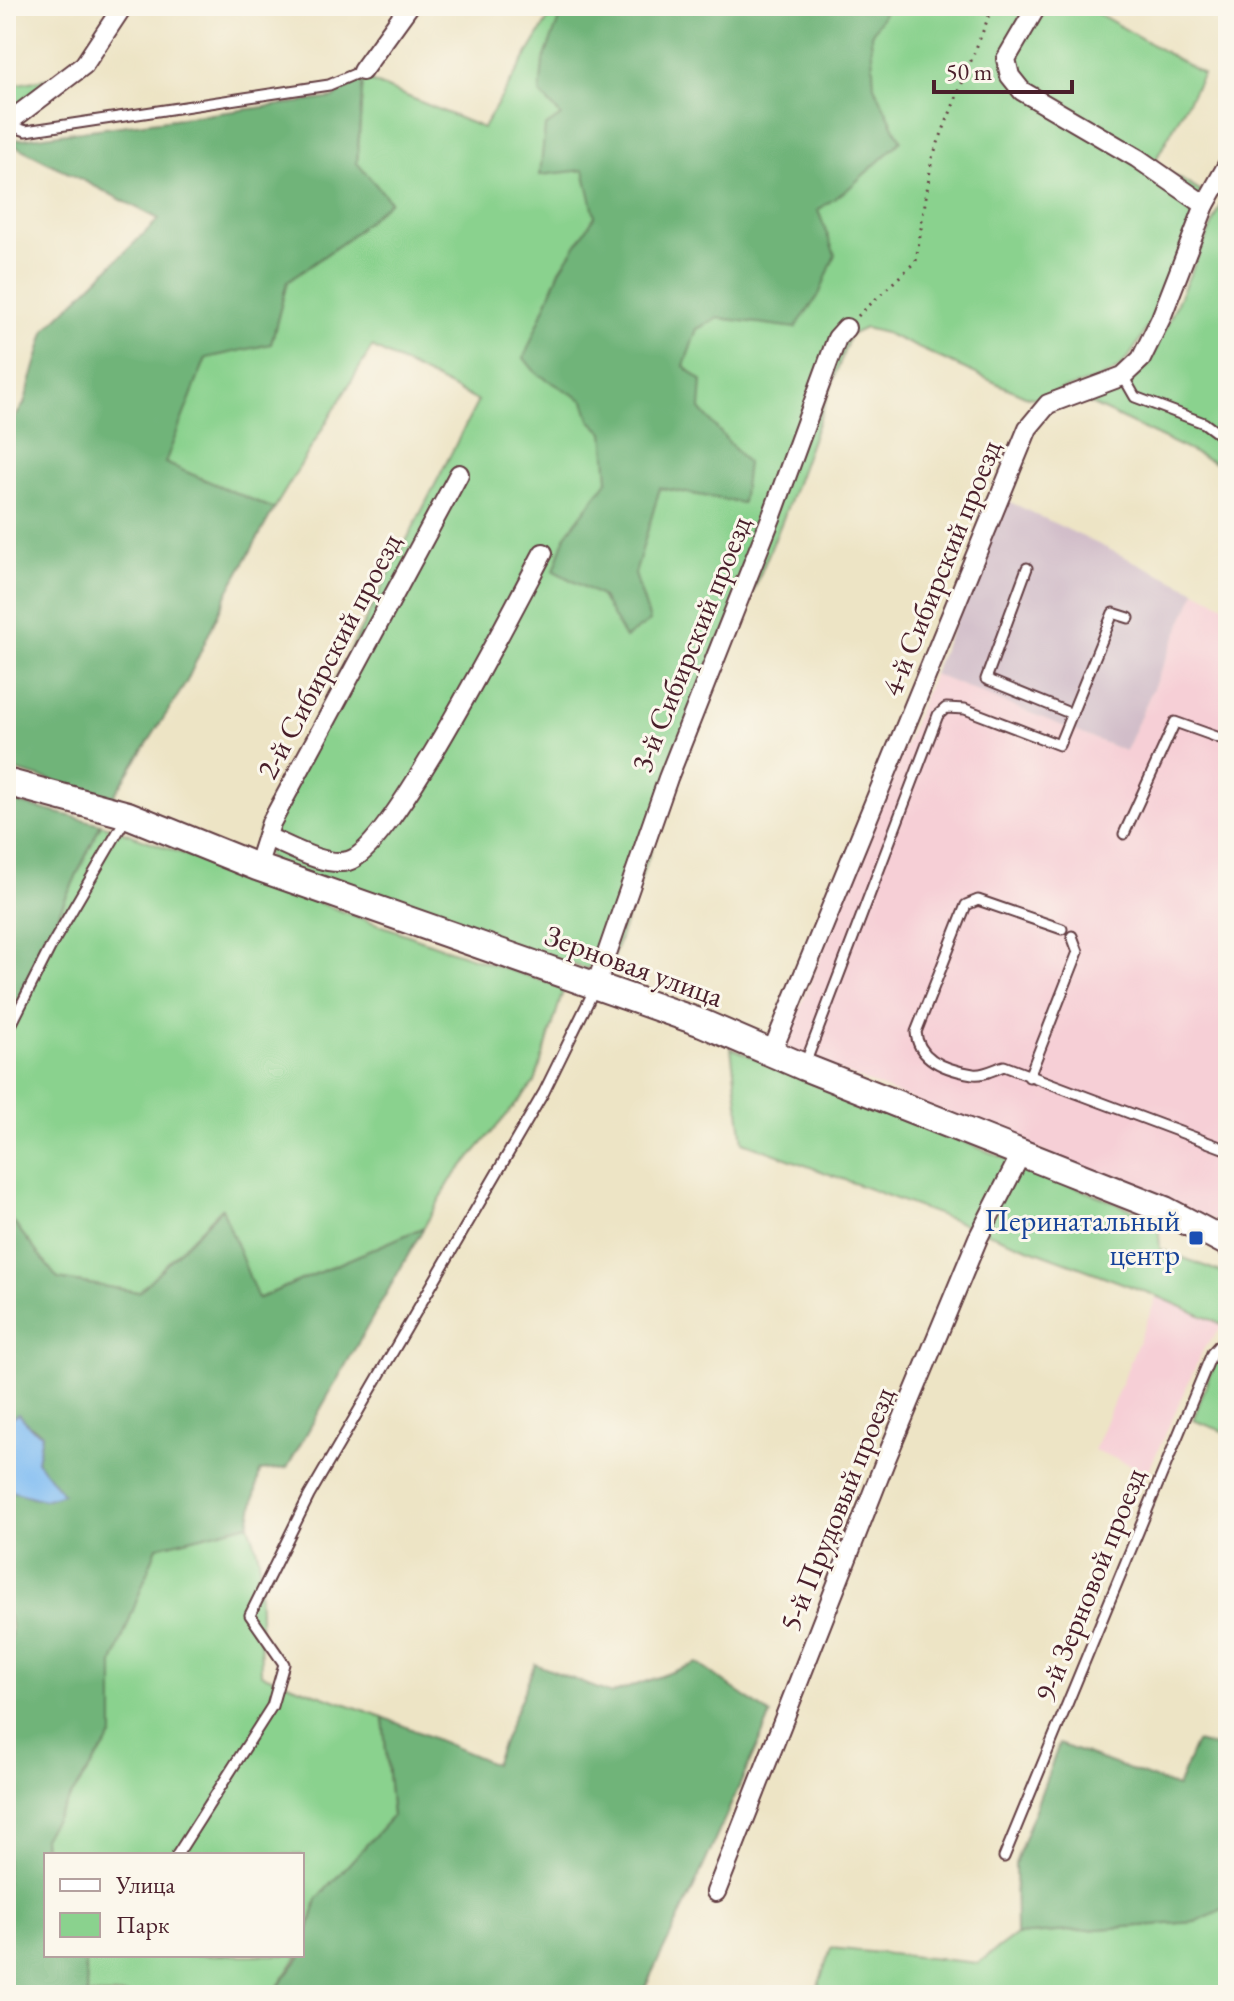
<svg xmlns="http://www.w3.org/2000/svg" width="1234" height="2001" font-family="'EB Garamond',serif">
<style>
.built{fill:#f6cfd6}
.industrial{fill:#d1bdc9}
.green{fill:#8ad28e;stroke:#6a785c;stroke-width:2}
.forest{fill:#6fb479;stroke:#5c6a52;stroke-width:2}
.water{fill:#81bdf3;stroke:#666e8f;stroke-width:2}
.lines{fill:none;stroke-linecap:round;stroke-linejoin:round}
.lane-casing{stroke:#623d42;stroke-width:13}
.street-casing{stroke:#623d42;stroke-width:22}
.secondary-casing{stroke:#623d42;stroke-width:30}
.path{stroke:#623d42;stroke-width:3;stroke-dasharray:2 6;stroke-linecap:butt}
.lane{stroke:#fff;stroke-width:9}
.street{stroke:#fff;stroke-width:18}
.secondary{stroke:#fff;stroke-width:26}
.transit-dot{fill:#1a4fb4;stroke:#fbf7ec;stroke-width:3}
.labels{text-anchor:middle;stroke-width:6;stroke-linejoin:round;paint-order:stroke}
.street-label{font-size:30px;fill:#4a1f2b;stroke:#fbf7ec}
.transit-label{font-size:30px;fill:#164399;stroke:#fbf7ec;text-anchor:end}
</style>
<rect width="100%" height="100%" fill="#fbf7ec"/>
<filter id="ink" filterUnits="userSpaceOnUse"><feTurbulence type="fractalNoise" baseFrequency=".0125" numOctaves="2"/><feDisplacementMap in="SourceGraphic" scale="16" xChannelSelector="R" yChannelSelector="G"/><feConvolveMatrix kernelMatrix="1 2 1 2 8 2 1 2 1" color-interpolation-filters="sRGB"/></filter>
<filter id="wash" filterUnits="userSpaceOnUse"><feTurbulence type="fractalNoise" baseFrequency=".006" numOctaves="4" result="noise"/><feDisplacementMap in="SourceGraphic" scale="32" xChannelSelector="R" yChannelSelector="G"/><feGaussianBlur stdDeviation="1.8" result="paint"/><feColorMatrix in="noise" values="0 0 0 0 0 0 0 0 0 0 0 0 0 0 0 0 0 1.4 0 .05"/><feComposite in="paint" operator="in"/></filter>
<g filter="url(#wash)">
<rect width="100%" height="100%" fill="#ede4c5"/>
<!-- built -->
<g class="built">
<path d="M 1196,591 L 1228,607 L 1228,1226 L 790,1051 L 785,1045 L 933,674 L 1125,751 Z"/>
<path d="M 1157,1296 L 1223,1325 L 1204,1348 L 1148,1472 L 1094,1450 Z"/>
</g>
<!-- industrial -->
<path class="industrial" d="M 1006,500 L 1196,591 L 1125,751 L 933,674 Z"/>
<!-- green -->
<g class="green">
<path d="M 556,6 L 1085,6 L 1203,74 L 1154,163 L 1203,193 C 1185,235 1150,345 1116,370 C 1094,386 1064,383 1042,400 L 1025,396 L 885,333 L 865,328 L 850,335 L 783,519 L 675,782 L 610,966 L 594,963 L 586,969 L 274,864 L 257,839 L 263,820 L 478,401 L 372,347 L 274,509 L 164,463 L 206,358 L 271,344 L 287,282 L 345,241 L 357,163 L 363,78 L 483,128 Z"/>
<path d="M 63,76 L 6,117 L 6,86 Z"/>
<path d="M 1228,190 L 1228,469 L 1080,399 L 1124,383 L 1149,365 Z"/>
<path d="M 101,824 L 452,951 L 564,988 L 535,1082 L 451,1180 L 424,1227 L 257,1299 L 222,1208 L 139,1292 L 58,1279 L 6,1213 L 6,1024 Z"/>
<path d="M 731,1048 L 1158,1220 L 1160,1249 L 1228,1275 L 1228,1323 L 1223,1325 L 1157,1296 L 743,1142 Z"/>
<path d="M 1228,1345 L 1228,1433 L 1193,1420 L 1217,1355 Z"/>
<path d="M 249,1524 L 259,1557 L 261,1674 L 383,1717 L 392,1817 L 317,1899 L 302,1950 L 302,1855 L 46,1855 L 46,1865 L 43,1837 L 113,1735 L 113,1663 L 157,1547 Z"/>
<path d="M 1228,1906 L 1228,1995 L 815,1995 L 831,1948 L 978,1963 L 1016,1935 L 1195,1922 Z"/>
<path d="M 84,1955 L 299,1955 L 272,1995 L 88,1995 Z"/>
</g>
<!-- forest -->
<g class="forest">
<path d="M 564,6 L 888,6 L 871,35 L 874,86 L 901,141 L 848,189 L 818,210 L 835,255 L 819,295 L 795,328 L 718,318 L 697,329 L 684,366 L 702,381 L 700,409 L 747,463 L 742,503 L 660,488 L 635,574 L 650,621 L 625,638 L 601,596 L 554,571 L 566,535 L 608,480 L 604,433 L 590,420 L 584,401 L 536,373 L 524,358 L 560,270 L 595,216 L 584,170 L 540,175 L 545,127 L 561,116 L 540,93 L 543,62 Z"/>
<path d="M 363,78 L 357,163 L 390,201 L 345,241 L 287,282 L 271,344 L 206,358 L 165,463 L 274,509 L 229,590 L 186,683 L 113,797 L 6,768 L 6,431 L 24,404 L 46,329 L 159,219 L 6,141 L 333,98 Z"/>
<path d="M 6,800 L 101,824 L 6,1024 Z"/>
<path d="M 222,1208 L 258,1299 L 424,1227 L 287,1468 L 260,1471 L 249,1524 L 157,1547 L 113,1663 L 113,1735 L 43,1837 L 46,1955 L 84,1955 L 88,1995 L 6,1995 L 6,1703 L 10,1702 L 10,1660 L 6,1652 C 11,1637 15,1626 6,1612 L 6,1503 L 10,1491 L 22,1491 L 32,1497 L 48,1477 L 37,1461 L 42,1434 C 32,1423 16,1424 6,1414 L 6,1213 L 58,1279 L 139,1292 Z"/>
<path d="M 697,1663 L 771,1715 L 691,1894 L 641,1995 L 272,1995 L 302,1955 L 317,1899 L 392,1817 L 383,1717 L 494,1764 L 535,1664 L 611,1694 Z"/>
<path d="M 1196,1742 L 1228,1750 L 1228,1906 L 1195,1922 L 1016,1935 L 1015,1864 L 1059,1744 L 1177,1787 Z"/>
</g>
<!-- water -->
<path class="water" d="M 6,1414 L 10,1418 L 19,1414 L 31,1428 L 42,1434 L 37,1461 L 63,1494 L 44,1500 L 11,1491 L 6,1503 Z"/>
</g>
<g filter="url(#ink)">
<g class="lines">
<!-- lane casing -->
<g class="lane-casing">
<g id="lane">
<path d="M 6,124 L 26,131 L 329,85 L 362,71"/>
<path d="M 1123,376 L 1135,397 L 1204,423 L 1228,441"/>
<path d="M 1027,568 L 986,679 L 1072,714"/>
<path d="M 1124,834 L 1175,722 L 1228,741"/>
<path d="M 1062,929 L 978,900 L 966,905 L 916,1032 C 918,1060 947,1070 973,1074 C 982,1076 995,1069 1004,1066 L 1228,1150"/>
<path d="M 6,1035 L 50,948 L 126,818"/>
<path d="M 805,1064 L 938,715 L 946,708 L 965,709 L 1059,745 L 1113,613 L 1129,618"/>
<path d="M 1029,1077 L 1078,952 L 1072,936"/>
<path d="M 177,1855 L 272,1706 L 284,1664 L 250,1615 L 309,1496 L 544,1092 L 595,988"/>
<path d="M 1004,1857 L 1212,1353 L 1228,1335"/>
</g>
</g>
<!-- street casing -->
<g class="street-casing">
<g id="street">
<path d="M 1037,6 L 1006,59 L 1010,76 L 1022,91 L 1137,158 L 1205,205"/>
<path d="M 362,71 L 409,6"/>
<path d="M 6,124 L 84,65 L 123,6"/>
<path d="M 267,837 C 289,846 324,867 348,861 C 391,850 516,603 543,553"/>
<path d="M 257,867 L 271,823 L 459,474"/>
<path d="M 596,985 L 668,778 L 773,513 L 837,338 L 846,328"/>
<path d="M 771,1054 L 1028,428 L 1048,404 L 1123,376 L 1141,359 L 1161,318 L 1205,205 L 1228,164"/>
<path d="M 716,1892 L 886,1459 L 978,1238 L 1022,1152"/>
</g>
</g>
<!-- secondary casing -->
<g class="secondary-casing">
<path id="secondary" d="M 6,782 L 128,815 L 257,867 L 702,1023 L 804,1067 L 1165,1210 L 1228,1243"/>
</g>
<!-- path -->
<path class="path" d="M 858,316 L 916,261 L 932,158 L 993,6"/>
<!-- lane -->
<use href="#lane" class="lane"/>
<!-- street -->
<use href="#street" class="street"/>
<!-- secondary -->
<use href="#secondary" class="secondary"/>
</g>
</g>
<!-- markers -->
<rect class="transit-dot" x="1188" y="1230" width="16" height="16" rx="4"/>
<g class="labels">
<!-- street labels -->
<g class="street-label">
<text transform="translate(941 568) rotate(-68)" y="10">4-й Сибирский проезд</text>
<text transform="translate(691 644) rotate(-68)" y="10">3-й Сибирский проезд</text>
<text transform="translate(329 656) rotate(-62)" y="10">2-й Сибирский проезд</text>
<text transform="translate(634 966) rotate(20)" y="10">Зерновая улица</text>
<text transform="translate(837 1509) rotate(-68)" y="10">5-й Прудовый проезд</text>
<text transform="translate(1090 1585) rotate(-68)" y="10">9-й Зерновой проезд</text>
</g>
<!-- transit labels -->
<g class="transit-label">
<text x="1180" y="1231">Перинатальный<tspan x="1180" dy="34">центр</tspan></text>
</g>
</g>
<!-- margin -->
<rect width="1234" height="2001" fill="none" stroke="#fbf7ec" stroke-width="32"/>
<!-- legend -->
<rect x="44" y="1853" width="260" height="104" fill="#fbf7ec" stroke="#b4a19f" stroke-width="2"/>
<rect x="60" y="1879" width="40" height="12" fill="#ffffff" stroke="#b4a19f" stroke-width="2"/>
<text x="116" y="1893" font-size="24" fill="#4a1f2b">Улица</text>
<rect x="60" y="1913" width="40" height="24" fill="#8ad28e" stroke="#b4a19f" stroke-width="2"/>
<text x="116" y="1933" font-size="24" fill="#4a1f2b">Парк</text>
<!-- scale -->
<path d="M934 80v12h138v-12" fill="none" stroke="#4a1f2b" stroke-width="4"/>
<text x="946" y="80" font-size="24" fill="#4a1f2b" stroke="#fbf7ec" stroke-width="6" paint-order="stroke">50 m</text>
</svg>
